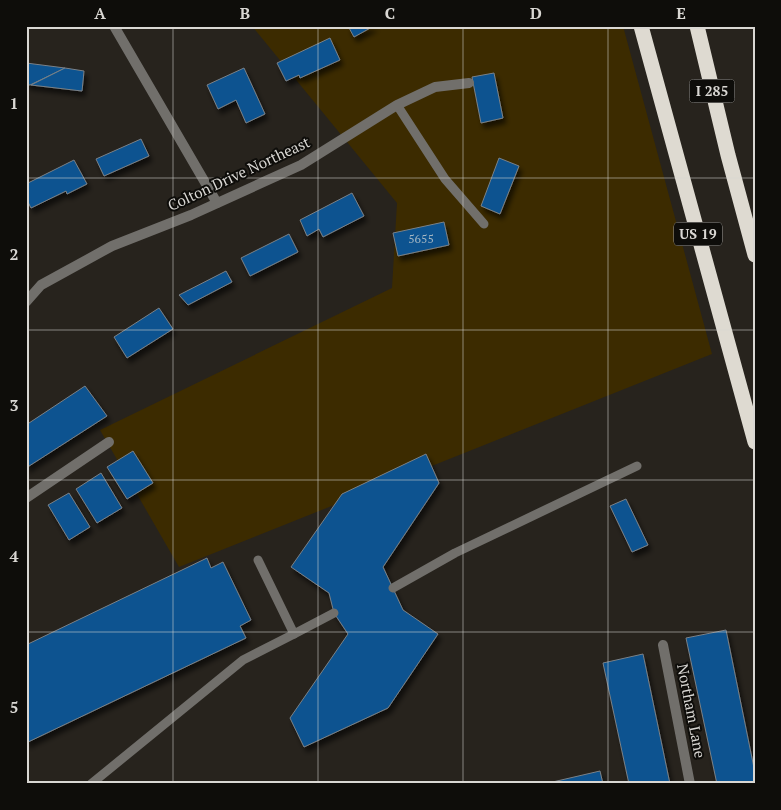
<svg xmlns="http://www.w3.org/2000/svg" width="781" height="810" font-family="'PT Serif',serif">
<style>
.green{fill:#3c2b00}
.building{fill:#075390;stroke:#7b8188;filter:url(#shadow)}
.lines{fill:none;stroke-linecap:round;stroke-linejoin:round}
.service{stroke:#716f6b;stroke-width:9}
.minor{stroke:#716f6b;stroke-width:10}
.motorway{stroke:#dedad1;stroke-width:15}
.grid{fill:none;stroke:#d9d7d3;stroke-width:1;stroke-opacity:0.55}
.labels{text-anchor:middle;stroke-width:4;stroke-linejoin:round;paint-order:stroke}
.number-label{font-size:12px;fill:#a4b6c2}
.shield{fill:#0e0d0a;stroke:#9c9a97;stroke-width:1}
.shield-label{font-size:14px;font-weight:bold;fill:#d9d7d3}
.street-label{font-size:15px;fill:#d9d7d3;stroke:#0e0d0a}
.neatline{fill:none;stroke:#d9d7d3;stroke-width:2}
.grid-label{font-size:16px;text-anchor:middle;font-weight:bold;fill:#d9d7d3}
</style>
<defs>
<filter id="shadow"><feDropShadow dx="3" dy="5" stdDeviation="2.5" flood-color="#0009"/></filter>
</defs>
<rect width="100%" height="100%" fill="#27231d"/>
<!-- green -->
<path class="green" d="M 252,26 L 623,26 L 712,354 L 179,567 L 100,430 L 392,288 L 397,203 Z"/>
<!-- building -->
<g class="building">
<path d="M 348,26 L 374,26 L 354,37 Z"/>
<path d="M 330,38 L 340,60 L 300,78 L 299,75 L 286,81 L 277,63 Z"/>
<path d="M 26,63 L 65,68 L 30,85 L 26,84 Z"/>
<path d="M 65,68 L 84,71 L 82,91 L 31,85 Z"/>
<path d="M 244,68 L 265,114 L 246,123 L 236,100 L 218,109 L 207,85 Z"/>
<path d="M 494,73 L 503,118 L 481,123 L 472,77 Z"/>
<path d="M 141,139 L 149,156 L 104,176 L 96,159 Z"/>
<path d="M 499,158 L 519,166 L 500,214 L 481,206 Z"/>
<path d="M 74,160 L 87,184 L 67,194 L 66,191 L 31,208 L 26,198 L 26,184 Z"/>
<path d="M 352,193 L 364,216 L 323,237 L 319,229 L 307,236 L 300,220 Z"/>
<path d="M 444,222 L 449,245 L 398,256 L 393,233 Z"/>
<path d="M 289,234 L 298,252 L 250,276 L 241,258 Z"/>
<path d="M 226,271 L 232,282 L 188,305 L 179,295 Z"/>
<path d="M 159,308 L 173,329 L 127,358 L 114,337 Z"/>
<path d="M 85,386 L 107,416 L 26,468 L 26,425 Z"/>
<path d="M 133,451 L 153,483 L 127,499 L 107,467 Z"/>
<path d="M 426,454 L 439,483 L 383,567 L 403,610 L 438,634 L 388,708 L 304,747 L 290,718 L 348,634 L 334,613 L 329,593 L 291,567 L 342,494 Z"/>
<path d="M 101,473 L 122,508 L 97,523 L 76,489 Z"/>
<path d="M 69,493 L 90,527 L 69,540 L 48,505 Z"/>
<path d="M 626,499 L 648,545 L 632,552 L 610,506 Z"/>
<path d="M 207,558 L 211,568 L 223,562 L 251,620 L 240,626 L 246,638 L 26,743 L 26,645 Z"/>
<path d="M 726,630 L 755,773 L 755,782 L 744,784 L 717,784 L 686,638 Z"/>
<path d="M 643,654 L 670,784 L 629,784 L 603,663 Z"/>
<path d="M 600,771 L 603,784 L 544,784 Z"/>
</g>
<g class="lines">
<!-- service -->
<g class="service">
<path d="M 397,105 L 445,179 L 484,224"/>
<path d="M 393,588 L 455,553 L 637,466"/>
<path d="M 294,634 L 334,613"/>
<path d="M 91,784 L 243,660 L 294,634 L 258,560"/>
</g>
<!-- minor -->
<g class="minor">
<path d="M 114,26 L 217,203"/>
<path d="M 26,302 L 41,285 L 112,246 L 191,215 L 301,165 L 397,105 L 435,87 L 469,83"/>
<path d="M 26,498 L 109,442"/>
<path d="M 663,645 L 690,784"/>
</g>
<!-- motorway -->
<g class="motorway">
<path d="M 641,26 L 755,442"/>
<path d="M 697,26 L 728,155 L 755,255"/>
</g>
</g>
<!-- grid -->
<path class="grid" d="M 173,26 L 173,784M 318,26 L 318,784M 463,26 L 463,784M 608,26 L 608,784M 26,178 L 755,178M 26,330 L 755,330M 26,480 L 755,480M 26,632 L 755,632"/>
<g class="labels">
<!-- number labels -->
<g class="number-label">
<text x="421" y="243">5655</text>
</g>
<!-- shield labels -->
<g class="shield">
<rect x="689.5" y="79.5" width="45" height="23" rx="4"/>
<rect x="674" y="222.5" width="48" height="23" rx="4"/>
</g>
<g class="shield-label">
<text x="712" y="96">I 285</text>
<text x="698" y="239">US 19</text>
</g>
<!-- street labels -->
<g class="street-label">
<text transform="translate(239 174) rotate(-25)" y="5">Colton Drive Northeast</text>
<text transform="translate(691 711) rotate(79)" y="5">Northam Lane</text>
</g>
</g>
<!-- border -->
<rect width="781" height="810" fill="none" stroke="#0e0d0a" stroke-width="55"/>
<rect x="28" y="28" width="726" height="754" class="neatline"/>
<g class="grid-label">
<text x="100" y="19">A</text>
<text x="245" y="19">B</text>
<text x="390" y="19">C</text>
<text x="536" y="19">D</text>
<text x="681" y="19">E</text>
<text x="14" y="109">1</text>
<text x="14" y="260">2</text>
<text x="14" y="411">3</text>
<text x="14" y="562">4</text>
<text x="14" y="713">5</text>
</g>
</svg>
